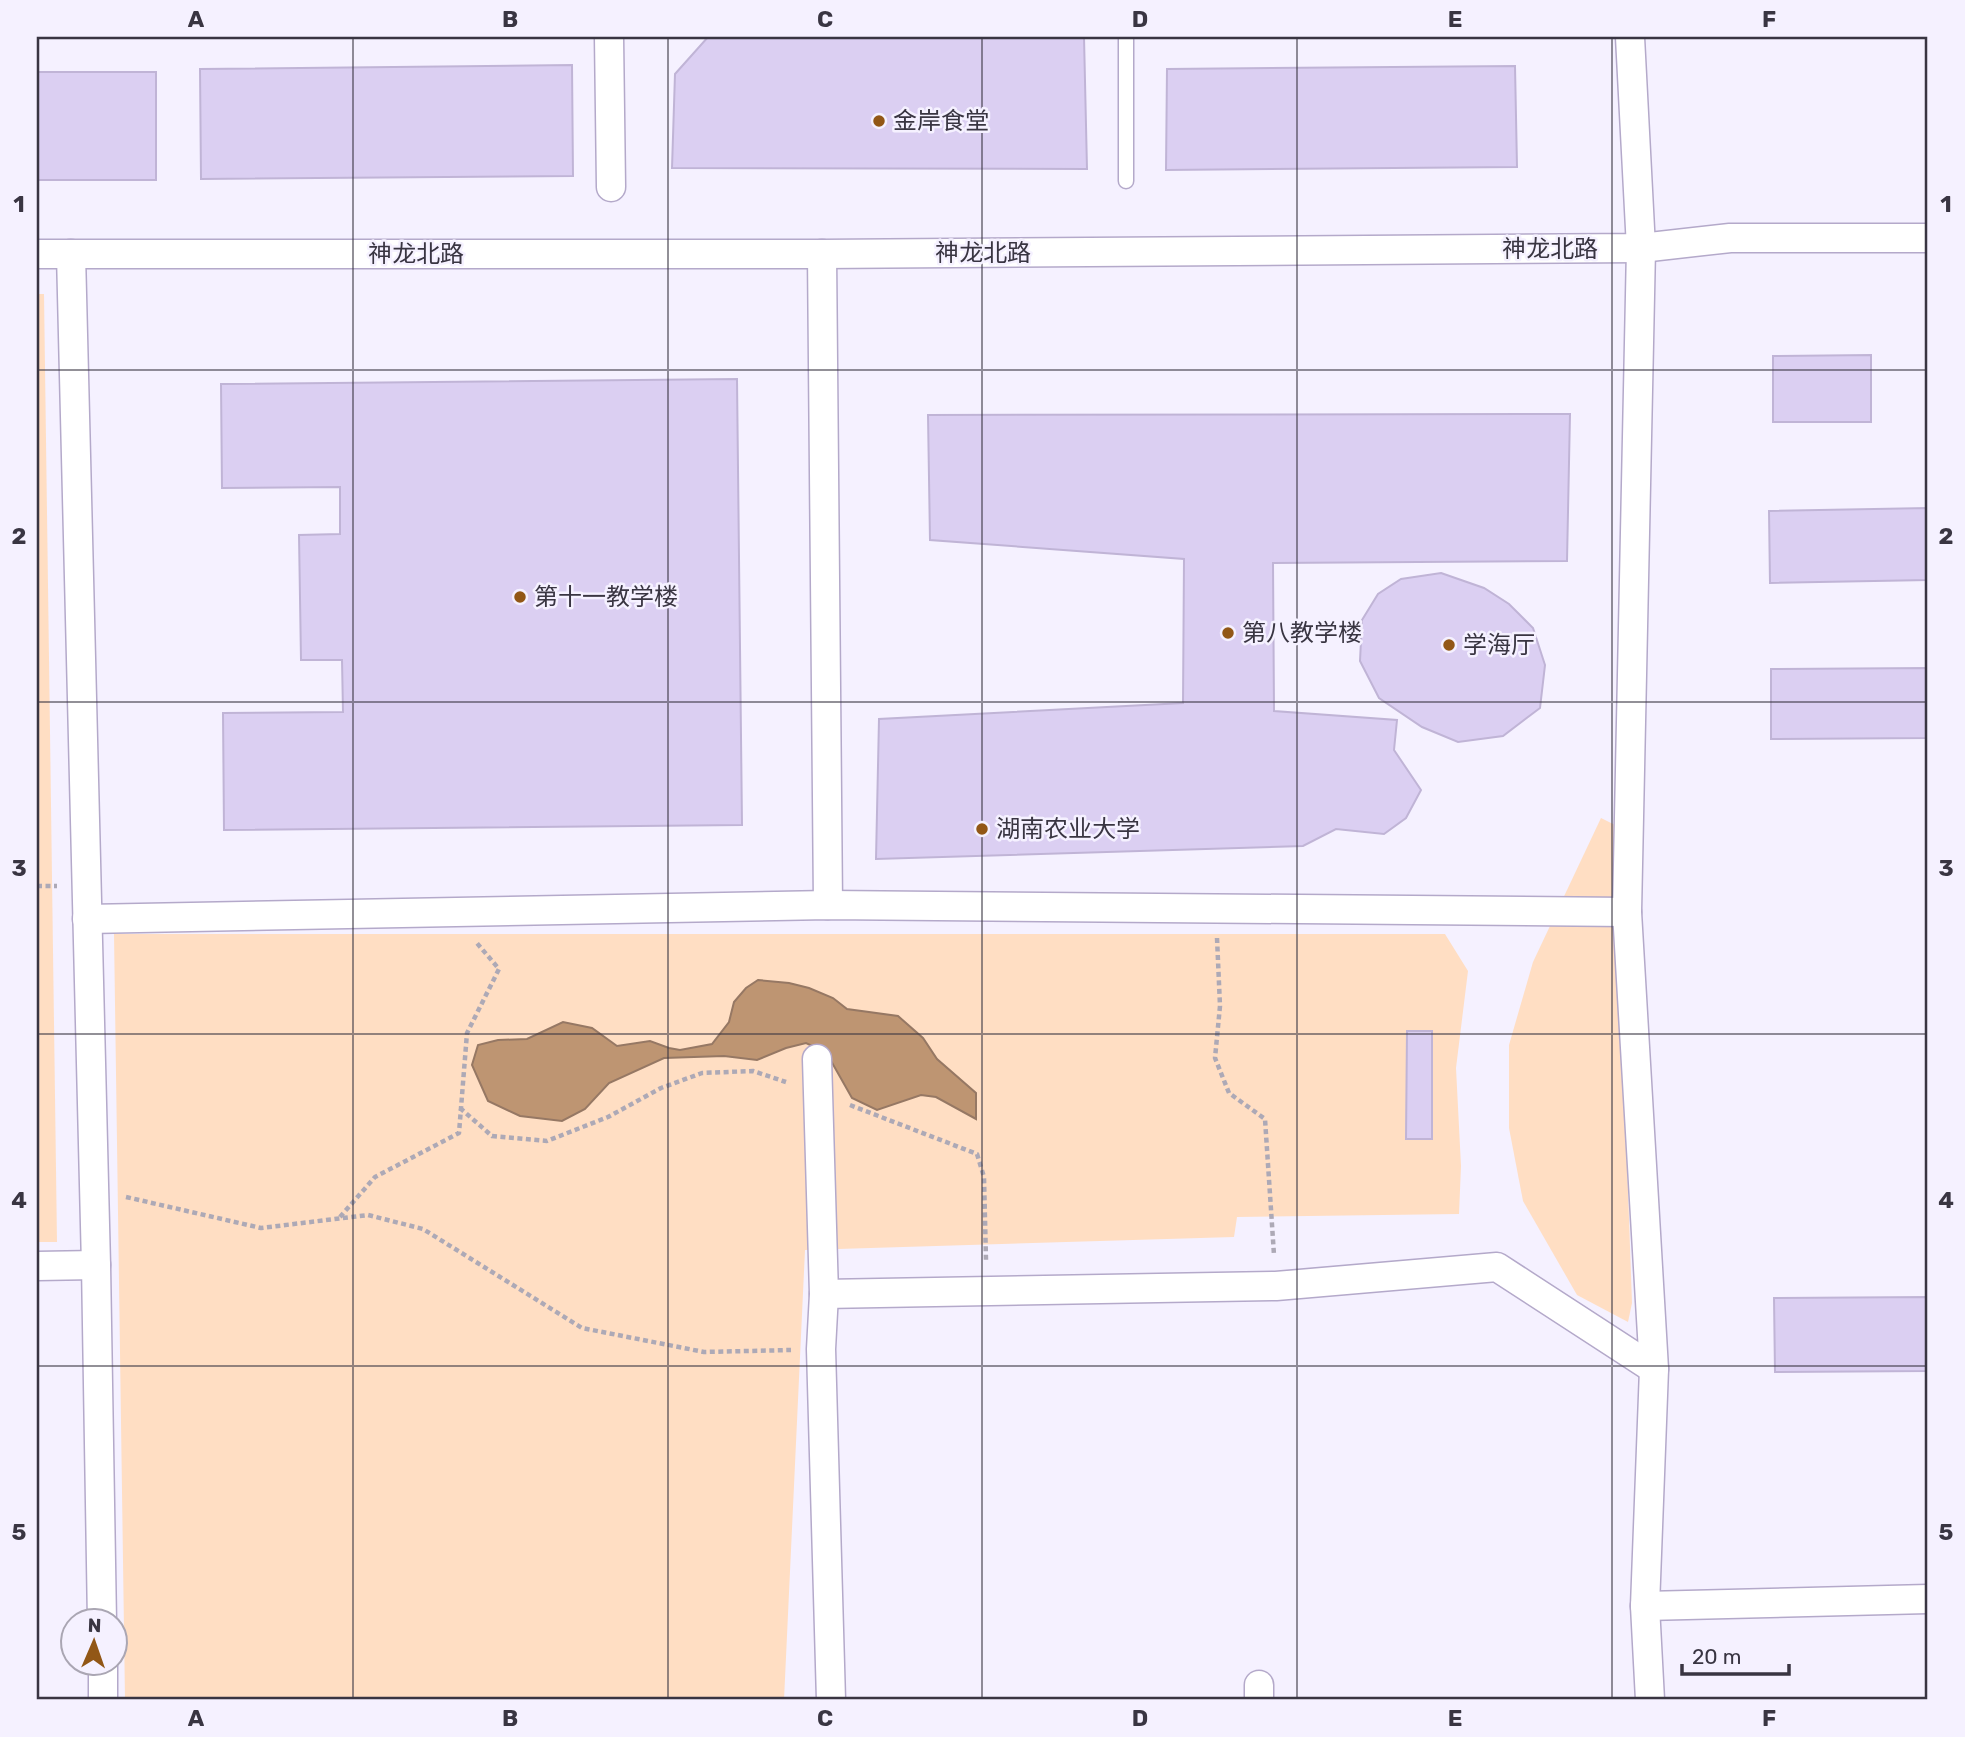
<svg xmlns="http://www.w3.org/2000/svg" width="1965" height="1737" font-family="Rubik,'Noto Sans SC',sans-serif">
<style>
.green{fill:#ffdec3}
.water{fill:#be9572;stroke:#967864;stroke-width:2}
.building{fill:#dbcff2;stroke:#c0b4d6;stroke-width:2}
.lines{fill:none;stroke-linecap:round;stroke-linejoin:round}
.service-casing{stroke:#b4a9ca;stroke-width:17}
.minor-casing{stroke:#b4a9ca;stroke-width:31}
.path{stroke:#ada9b6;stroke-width:4.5;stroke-dasharray:5 3.5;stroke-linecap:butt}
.service{stroke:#fff;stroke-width:14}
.minor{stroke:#fff;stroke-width:28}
.grid{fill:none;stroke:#393542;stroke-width:2;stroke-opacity:0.55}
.poi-dot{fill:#925716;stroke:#f5f1ff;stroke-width:2.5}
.labels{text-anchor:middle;stroke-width:5;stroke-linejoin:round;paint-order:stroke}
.poi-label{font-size:24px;fill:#393542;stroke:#f5f1ff;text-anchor:start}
.street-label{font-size:24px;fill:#393542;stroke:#f5f1ff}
.neatline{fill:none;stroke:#393542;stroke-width:2.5}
.grid-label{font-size:23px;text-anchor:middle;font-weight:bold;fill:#393542}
</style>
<rect width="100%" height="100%" fill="#f5f1ff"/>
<!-- green -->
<g class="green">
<path d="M 37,294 L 44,294 L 57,1242 L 37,1242 Z"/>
<path d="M 1601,818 L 1615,825 L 1632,1303 L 1628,1322 L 1577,1295 L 1523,1201 L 1509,1128 L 1509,1045 L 1533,962 Z"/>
<path d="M 114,934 L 1445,934 L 1468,971 L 1456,1068 L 1461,1166 L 1459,1214 L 1237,1217 L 1234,1237 L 805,1250 L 784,1700 L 125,1700 Z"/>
</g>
<!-- water -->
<path class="water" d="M 758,980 L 789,983 L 809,988 L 833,998 L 847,1009 L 898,1016 L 923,1038 L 937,1059 L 976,1093 L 976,1119 L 936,1097 L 921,1095 L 877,1110 L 852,1098 L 826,1052 L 806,1043 L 786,1048 L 757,1060 L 724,1056 L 664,1058 L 609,1083 L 585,1109 L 562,1121 L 520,1116 L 488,1101 L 472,1065 L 478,1045 L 498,1040 L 527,1039 L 563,1022 L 592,1028 L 617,1046 L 650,1041 L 669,1048 L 680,1050 L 712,1044 L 729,1022 L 734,1002 L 746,988 Z"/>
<!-- building -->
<g class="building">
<path d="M 708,37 L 1084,37 L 1087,169 L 672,168 L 675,74 Z"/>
<path d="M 572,65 L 573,176 L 201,179 L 200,69 Z"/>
<path d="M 1515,66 L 1517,167 L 1166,170 L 1167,69 Z"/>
<rect x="37" y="72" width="119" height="108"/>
<path d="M 1871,355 L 1871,422 L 1773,422 L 1773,356 Z"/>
<path d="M 737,379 L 742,825 L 224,830 L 223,713 L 343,712 L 342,660 L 301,660 L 299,535 L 340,534 L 340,487 L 222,488 L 221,384 Z"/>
<path d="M 1570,414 L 1567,561 L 1273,563 L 1274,711 L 1397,720 L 1394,750 L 1421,790 L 1406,818 L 1384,834 L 1336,829 L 1303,846 L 876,859 L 879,719 L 1183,703 L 1184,559 L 930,540 L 928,415 Z"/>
<path d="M 1928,508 L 1928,580 L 1770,583 L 1769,511 Z"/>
<path d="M 1441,573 L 1484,588 L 1509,604 L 1533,628 L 1545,665 L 1540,708 L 1503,736 L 1458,742 L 1422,727 L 1379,698 L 1360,661 L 1362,620 L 1378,594 L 1401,579 Z"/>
<path d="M 1928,668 L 1928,738 L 1771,739 L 1771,669 Z"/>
<path d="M 1407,1031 L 1432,1031 L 1432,1139 L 1406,1139 Z"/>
<path d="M 1928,1297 L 1928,1371 L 1775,1372 L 1774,1298 Z"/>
</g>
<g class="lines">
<!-- service casing -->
<g class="service-casing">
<path id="service" d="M 1126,181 L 1126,37"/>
</g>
<!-- minor casing -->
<g class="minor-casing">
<g id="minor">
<path d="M 609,37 L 611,187"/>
<path d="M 1630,37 L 1641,248 L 1627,912 L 1654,1369 L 1645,1606 L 1650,1700"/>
<path d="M 37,254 L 822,254 L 1641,248 L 1730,238 L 1928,238"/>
<path d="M 71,254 L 96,1265 L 102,1622"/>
<path d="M 822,254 L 828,905"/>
<path d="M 87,919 L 828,905 L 1627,912"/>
<path d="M 817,1059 L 824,1294 L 821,1349 L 831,1700"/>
<path d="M 37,1266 L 96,1265"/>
<path d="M 824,1294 L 1276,1286 L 1497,1267 L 1654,1369"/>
<path d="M 1645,1606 L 1928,1599"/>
<path d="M 103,1664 L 103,1700"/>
<path d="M 1259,1685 L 1259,1700"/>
</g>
</g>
<!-- path -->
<g class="path">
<path d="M 37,886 L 57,886"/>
<path d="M 1217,938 L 1220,1006 L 1215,1058 L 1229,1093 L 1265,1119 L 1274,1255"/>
<path d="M 850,1105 L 977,1154 L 984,1177 L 986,1260"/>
<path d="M 460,1108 L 492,1136 L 547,1141 L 608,1117 L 661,1088 L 702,1073 L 753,1071 L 786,1082"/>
<path d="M 126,1197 L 261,1228 L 368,1215 L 423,1229 L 582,1328 L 704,1352 L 791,1350"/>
<path d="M 340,1217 L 375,1177 L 459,1133 L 467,1033 L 499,969 L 476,942"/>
</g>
<!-- service -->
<use href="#service" class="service"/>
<!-- minor -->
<use href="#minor" class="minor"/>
</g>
<!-- grid -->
<path class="grid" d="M 353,37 L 353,1700M 668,37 L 668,1700M 982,37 L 982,1700M 1297,37 L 1297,1700M 1612,37 L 1612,1700M 37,370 L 1928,370M 37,702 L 1928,702M 37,1034 L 1928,1034M 37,1366 L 1928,1366"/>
<!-- markers -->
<g class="poi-dot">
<circle cx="879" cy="121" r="7"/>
<circle cx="520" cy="597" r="7"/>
<circle cx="1228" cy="633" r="7"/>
<circle cx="1449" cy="645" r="7"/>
<circle cx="982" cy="829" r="7"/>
</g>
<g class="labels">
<!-- poi labels -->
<g class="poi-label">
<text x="893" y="129">金岸食堂</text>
<text x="534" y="605">第十一教学楼</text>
<text x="1242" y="641">第八教学楼</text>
<text x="1463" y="653">学海厅</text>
<text x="996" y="837">湖南农业大学</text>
</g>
<!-- street labels -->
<g class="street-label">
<text x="1550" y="257">神龙北路</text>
<text x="983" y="261">神龙北路</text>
<text x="416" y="262">神龙北路</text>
</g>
</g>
<!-- border -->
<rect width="1965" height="1737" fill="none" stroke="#f5f1ff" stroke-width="77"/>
<!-- north arrow -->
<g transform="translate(94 1642) rotate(2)"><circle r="33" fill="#f5f1ff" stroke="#aaa6b3" stroke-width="2"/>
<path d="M0-5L12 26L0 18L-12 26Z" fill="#925716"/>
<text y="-10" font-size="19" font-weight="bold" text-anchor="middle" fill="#393542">N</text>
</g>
<!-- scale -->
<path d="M1682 1664v10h107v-10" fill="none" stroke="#393542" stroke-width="3.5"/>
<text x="1692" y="1664" font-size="21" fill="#393542" stroke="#f5f1ff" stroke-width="5" paint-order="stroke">20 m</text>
<rect x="38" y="38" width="1888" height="1660" class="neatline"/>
<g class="grid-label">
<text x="196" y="27">A</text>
<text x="510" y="27">B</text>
<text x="825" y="27">C</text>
<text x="1140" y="27">D</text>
<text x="1455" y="27">E</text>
<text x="1769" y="27">F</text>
<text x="19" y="212">1</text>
<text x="1946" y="212">1</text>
<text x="19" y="544">2</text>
<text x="1946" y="544">2</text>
<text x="19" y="876">3</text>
<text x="1946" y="876">3</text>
<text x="19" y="1208">4</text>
<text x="1946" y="1208">4</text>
<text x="19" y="1540">5</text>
<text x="1946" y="1540">5</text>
<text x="196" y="1726">A</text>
<text x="510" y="1726">B</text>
<text x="825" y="1726">C</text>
<text x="1140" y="1726">D</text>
<text x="1455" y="1726">E</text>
<text x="1769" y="1726">F</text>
</g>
</svg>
